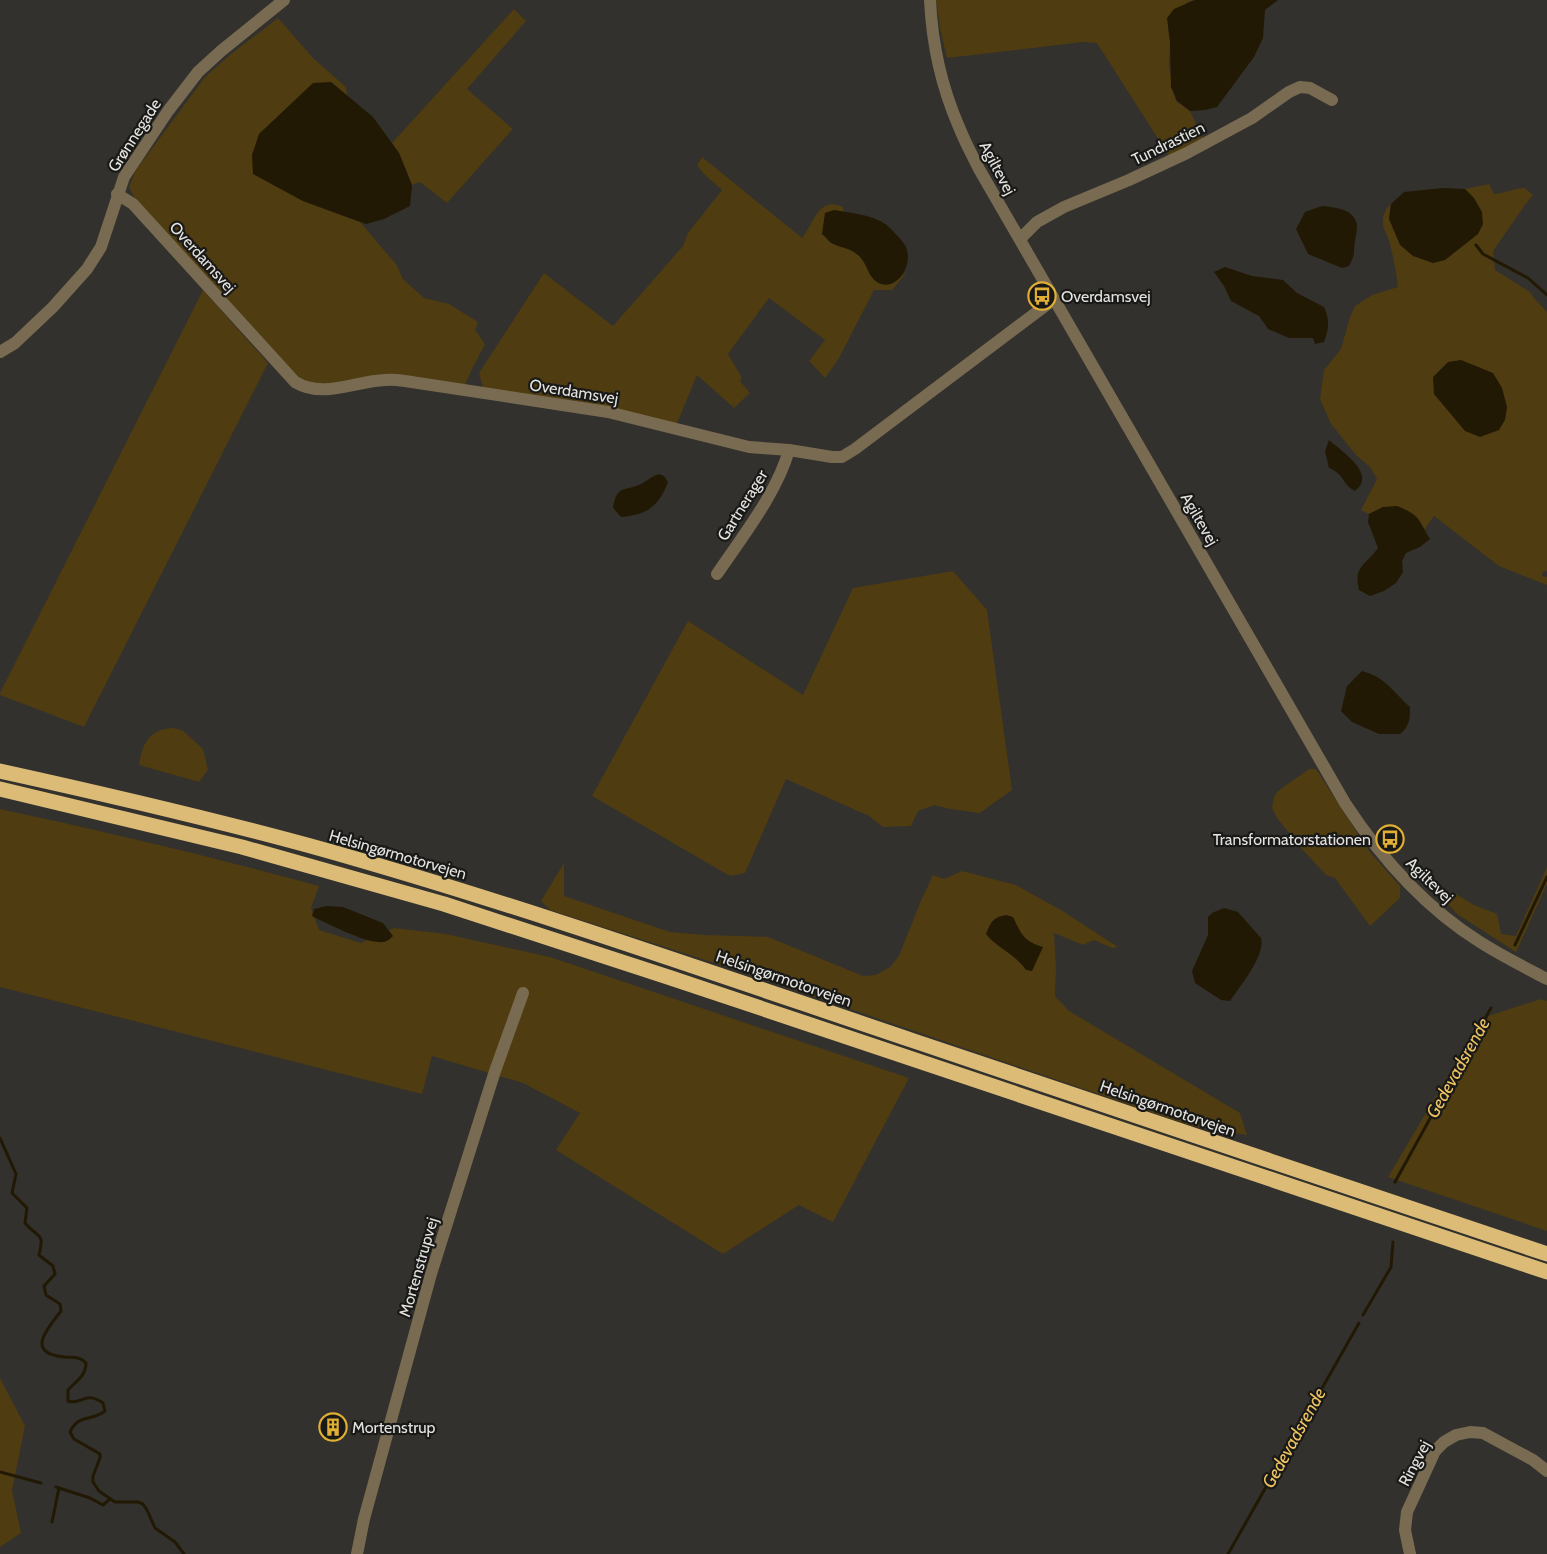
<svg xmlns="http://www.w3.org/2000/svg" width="1547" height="1554" font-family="Cabin,sans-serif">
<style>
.green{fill:#4f3c10}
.water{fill:#221904}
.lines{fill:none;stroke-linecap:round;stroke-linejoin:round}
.stream{stroke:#221904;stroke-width:3}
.minor{stroke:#786b51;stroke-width:12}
.highway{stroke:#dbbb76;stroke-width:15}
.labels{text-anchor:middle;stroke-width:4.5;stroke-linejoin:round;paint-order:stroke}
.street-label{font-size:16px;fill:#e4e3e0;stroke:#191917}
.poi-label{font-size:16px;fill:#e4e3e0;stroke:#191917;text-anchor:start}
.water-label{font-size:18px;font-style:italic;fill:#eec362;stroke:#191917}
</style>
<rect width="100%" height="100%" fill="#32312d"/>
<!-- green -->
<g class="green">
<path d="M 936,0 L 1195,0 L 1187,2 L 1168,28 L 1170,42 L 1169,66 L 1176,101 L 1190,111 L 1204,140 L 1169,156 L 1097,43 L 1083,42 L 947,58 L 940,28 Z"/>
<path d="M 514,9 L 526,21 L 467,89 L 513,129 L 447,203 L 420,182 L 412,185 L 399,153 L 392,143 Z"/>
<path d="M 278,18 L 314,59 L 346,87 L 347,96 L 331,82 L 283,112 L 259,134 L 253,174 L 303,201 L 360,222 L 396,264 L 403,279 L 424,298 L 449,304 L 478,322 L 475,330 L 485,344 L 472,369 L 465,385 L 316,385 L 298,378 L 134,197 L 129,187 L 136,170 L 205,77 L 231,54 Z"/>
<path d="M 702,157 L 802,238 C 815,222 818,196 843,207 L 843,212 L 834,210 L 822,234 L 831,243 L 849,248 L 859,256 L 867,266 L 871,277 L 901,276 L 907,272 L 892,290 L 874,290 L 838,360 L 825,378 L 809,361 L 825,340 L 769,298 L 728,354 L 742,378 L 740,381 L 750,393 L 734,408 L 697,375 L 676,426 L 483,388 L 479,373 L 544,273 L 613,326 L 683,246 L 688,233 L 722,190 L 704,174 L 697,165 Z"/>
<path d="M 1489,184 L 1494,194 C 1505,193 1514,188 1525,188 L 1533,195 L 1525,205 L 1493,251 L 1495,270 L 1530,292 L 1534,298 L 1547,312 L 1547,571 L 1543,572 L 1542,576 L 1547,577 L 1547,585 L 1499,566 L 1434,516 L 1424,530 L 1421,524 L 1383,507 L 1369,514 L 1361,510 L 1377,479 L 1370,467 L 1356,455 L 1331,424 L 1320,399 L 1324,370 L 1341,349 L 1350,317 L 1355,306 L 1372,295 L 1398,287 C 1396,271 1393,256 1389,240 C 1387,235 1384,230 1383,225 C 1382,217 1385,209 1391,204 L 1389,219 L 1445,260 C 1474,236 1500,226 1465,189 Z"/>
<path d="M 203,290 L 268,363 L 84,727 L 0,695 L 0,693 Z"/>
<path d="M 953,571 L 987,610 L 1012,790 L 980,813 L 950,809 L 934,805 L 918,811 L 911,826 L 883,827 L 869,816 L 786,779 L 745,873 L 730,876 L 592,796 L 688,621 L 803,695 L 853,588 Z"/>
<path d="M 173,728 L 182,730 L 203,749 L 208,770 L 199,782 L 139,765 C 142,743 150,729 173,728 Z"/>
<path d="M 1309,769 L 1316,769 L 1369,851 L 1400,886 L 1400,898 L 1370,926 L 1335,878 L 1326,875 L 1302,849 L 1277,818 L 1272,808 L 1274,797 L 1278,791 Z"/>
<path d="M 0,809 C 107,832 213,857 319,886 L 311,908 L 319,930 L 361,943 L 394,928 L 446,934 L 550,957 L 909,1078 L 833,1222 L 799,1205 L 723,1254 L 556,1150 L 580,1113 L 523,1083 L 432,1056 L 422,1094 L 0,987 Z"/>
<path d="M 564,863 L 564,896 L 670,932 L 705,935 L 768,937 L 863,976 L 876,975 L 890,967 L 899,956 L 920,903 L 933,875 L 944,879 L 962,871 L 1016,885 L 1061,910 L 1118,947 L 1112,948 L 1094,940 L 1083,945 L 1054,933 L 1056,968 L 1055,996 L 1069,1011 L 1240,1113 L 1247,1135 L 1192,1126 L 733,969 L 550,910 L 541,901 Z"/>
<path d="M 1547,867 L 1547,884 L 1516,952 L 1457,914 L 1446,902 L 1452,892 L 1474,905 L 1497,914 L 1501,934 L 1516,936 Z"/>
<path d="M 1541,999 L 1547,1001 L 1547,1231 L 1388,1177 L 1482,1018 Z"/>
<path d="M 0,1378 L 25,1426 L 12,1490 L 21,1533 L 0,1547 Z"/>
</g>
<!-- water -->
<g class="water">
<path d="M 1195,0 L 1278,0 L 1265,10 L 1263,38 L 1254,57 L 1217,107 L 1205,110 L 1190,111 L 1177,101 L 1171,87 L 1170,42 L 1167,18 L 1174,9 Z"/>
<path d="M 331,82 L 373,117 L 399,153 L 412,185 L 410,206 L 384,219 L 366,224 L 303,201 L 253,174 L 252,155 L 259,134 L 313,83 Z"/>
<path d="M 1443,188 L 1465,189 L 1474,198 L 1482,212 L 1483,224 L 1478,234 L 1445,260 L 1433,263 L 1413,256 L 1400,245 L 1389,219 L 1391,204 L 1404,192 Z"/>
<path d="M 1322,206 C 1334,207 1355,209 1357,225 C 1357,230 1356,236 1355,241 C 1353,254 1356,253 1349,266 L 1342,268 L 1308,254 L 1296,229 L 1305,212 Z"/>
<path d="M 834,210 C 850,213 877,215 889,227 C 894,232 903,241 906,247 C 913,263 900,289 881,284 C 868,280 868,263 858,255 C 849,247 839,248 830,242 C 828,240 825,236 822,234 L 825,213 Z"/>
<path d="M 1225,267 L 1252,276 L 1283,280 L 1297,293 L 1324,307 C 1330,320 1329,328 1324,342 L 1315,344 L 1313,338 L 1289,338 L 1268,329 L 1259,316 L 1231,301 L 1224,286 L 1214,272 Z"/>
<path d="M 1461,360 L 1493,373 L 1502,388 L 1507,407 L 1505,420 L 1499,430 L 1480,437 L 1465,431 L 1434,394 L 1433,377 L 1448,362 Z"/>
<path d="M 1329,440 C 1341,451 1378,474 1355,491 C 1342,485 1346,475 1329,468 L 1325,451 Z"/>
<path d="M 659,474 L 664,476 L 668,482 C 659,506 647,515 621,517 L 613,508 C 617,484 624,492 641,484 C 647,481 652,476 659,474 Z"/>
<path d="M 1397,506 C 1420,515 1418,519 1430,539 L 1420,547 L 1406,553 L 1402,561 L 1403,572 L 1396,583 L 1384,591 L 1370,596 L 1359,590 C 1353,566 1366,565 1378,548 L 1368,522 L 1369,514 L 1383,507 Z"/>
<path d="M 1362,671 C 1387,678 1392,691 1410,707 C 1410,718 1410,726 1400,734 L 1379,734 L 1352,722 L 1341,711 L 1347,686 Z"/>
<path d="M 327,906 L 343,907 L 383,923 L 393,936 C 389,940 385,943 379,942 C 364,942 326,923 312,916 L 314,909 Z"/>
<path d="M 1224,908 L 1238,912 L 1261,938 C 1266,955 1240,986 1230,1001 L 1221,1000 L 1195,983 L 1192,971 L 1208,935 L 1208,917 L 1212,913 Z"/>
<path d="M 1006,915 L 1013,917 C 1022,935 1023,941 1043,947 L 1032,971 L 1026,970 C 1014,953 998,949 986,934 C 991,922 993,917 1006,915 Z"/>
</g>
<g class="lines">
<!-- stream -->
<g class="stream">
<path d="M 1476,245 L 1483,254 L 1528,278 L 1547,295"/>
<path d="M 1515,945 L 1547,877"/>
<path d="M 0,1138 L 16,1174 L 12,1193 L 27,1208 L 25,1223 C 38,1239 45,1231 39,1255 L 53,1266 L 55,1274 L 44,1286 L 46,1295 L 60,1304 L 61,1311 C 47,1329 25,1353 64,1357 C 73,1358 80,1356 86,1363 C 86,1376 76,1381 68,1390 L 68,1401 C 82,1406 84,1390 103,1403 L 105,1411 C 91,1422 79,1413 70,1432 L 74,1439 L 100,1454 L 100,1458 L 93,1476 L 93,1482 L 99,1491 L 115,1502 L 138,1502 L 143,1504 L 147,1510 L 155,1528 L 175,1542 L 184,1554"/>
<path d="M 1395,1182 L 1491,1008"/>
<path d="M 1363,1315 L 1391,1267 L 1393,1242"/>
<path d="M 0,1472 L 41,1483"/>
<path d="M 56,1487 L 90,1498 L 103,1505 L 110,1499"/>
<path d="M 52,1522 L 59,1488"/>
<path d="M 1228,1554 L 1359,1323"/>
</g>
<!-- minor -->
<g class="minor">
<path d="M 930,0 C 932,43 942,88 959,127 C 965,142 972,155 979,169 L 1345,803 C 1381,858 1424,907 1480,942 C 1502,956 1524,967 1547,979"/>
<path d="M 117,194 L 133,204 L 295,382 C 323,399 355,381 385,380 C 391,379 398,380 405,381 L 608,412 L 749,447 L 789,450 L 832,457 L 842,457 L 855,449 L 1053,300"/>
<path d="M 1020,239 L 1037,222 L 1064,207 L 1129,180 L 1187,153 L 1252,118 L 1289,92 L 1300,87 L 1310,88 L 1332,100"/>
<path d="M 0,352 L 15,343 L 53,307 L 87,269 L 101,247 L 124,177 L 168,111 L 198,72 L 221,51 L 284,0"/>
<path d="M 717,574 C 742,537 777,493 789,450"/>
<path d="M 357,1554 L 364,1519 L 431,1274 L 495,1071 L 523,993"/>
<path d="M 1410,1554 L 1405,1530 L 1407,1512 L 1435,1451 L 1444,1442 L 1456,1435 L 1470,1432 L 1483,1433 L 1533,1460 L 1547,1471"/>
</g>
<!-- highway -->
<g class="highway">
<path d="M 0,771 C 109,795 217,820 325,850 C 523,906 718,975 914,1041 C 1125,1112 1336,1183 1547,1254"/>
<path d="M 0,789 L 242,847 L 444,904 L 671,978 L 1547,1272"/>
</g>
</g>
<!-- icons -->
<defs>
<g id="bus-ring" transform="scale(1.4375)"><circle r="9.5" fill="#191917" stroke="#e1af34" stroke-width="1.5"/><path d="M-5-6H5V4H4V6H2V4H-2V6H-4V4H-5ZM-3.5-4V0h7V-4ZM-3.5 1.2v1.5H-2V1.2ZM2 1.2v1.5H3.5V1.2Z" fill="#e1af34"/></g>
<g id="building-ring" transform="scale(1.4375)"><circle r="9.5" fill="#191917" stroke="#e1af34" stroke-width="1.5"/><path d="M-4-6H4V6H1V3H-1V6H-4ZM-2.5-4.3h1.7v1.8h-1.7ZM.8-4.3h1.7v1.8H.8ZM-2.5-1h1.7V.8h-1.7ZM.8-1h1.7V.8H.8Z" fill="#e1af34"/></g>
</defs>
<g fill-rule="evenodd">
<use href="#bus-ring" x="1042" y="296"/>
<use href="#bus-ring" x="1390" y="839"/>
<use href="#building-ring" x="333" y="1427"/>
</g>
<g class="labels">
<!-- street labels -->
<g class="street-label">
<text transform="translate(134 135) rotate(-57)" y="6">Grønnegade</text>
<text transform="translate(1168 143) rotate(-26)" y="6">Tundrastien</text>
<text transform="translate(998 168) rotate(62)" y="6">Agiltevej</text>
<text transform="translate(203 257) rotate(48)" y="6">Overdamsvej</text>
<text transform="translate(574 391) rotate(9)" y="6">Overdamsvej</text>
<text transform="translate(742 505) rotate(-58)" y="6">Gartnerager</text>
<text transform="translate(1200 519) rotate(60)" y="6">Agiltevej</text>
<text transform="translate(398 854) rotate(16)" y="6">Helsingørmotorvejen</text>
<text transform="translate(1430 880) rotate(44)" y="6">Agiltevej</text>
<text transform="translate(784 978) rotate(19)" y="6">Helsingørmotorvejen</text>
<text transform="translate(1168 1108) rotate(19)" y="6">Helsingørmotorvejen</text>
<text transform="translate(418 1267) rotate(-74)" y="6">Mortenstrupvej</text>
<text transform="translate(1414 1463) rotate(-62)" y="6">Ringvej</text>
</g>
<!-- poi labels -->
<g class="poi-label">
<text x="1061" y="302">Overdamsvej</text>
<text x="1371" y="845" text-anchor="end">Transformatorstationen</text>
<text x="352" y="1433">Mortenstrup</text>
</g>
<!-- water labels -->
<g class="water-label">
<text transform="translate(1458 1068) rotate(-61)" y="6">Gedevadsrende</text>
<text transform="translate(1294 1438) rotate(-61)" y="6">Gedevadsrende</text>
</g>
</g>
</svg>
